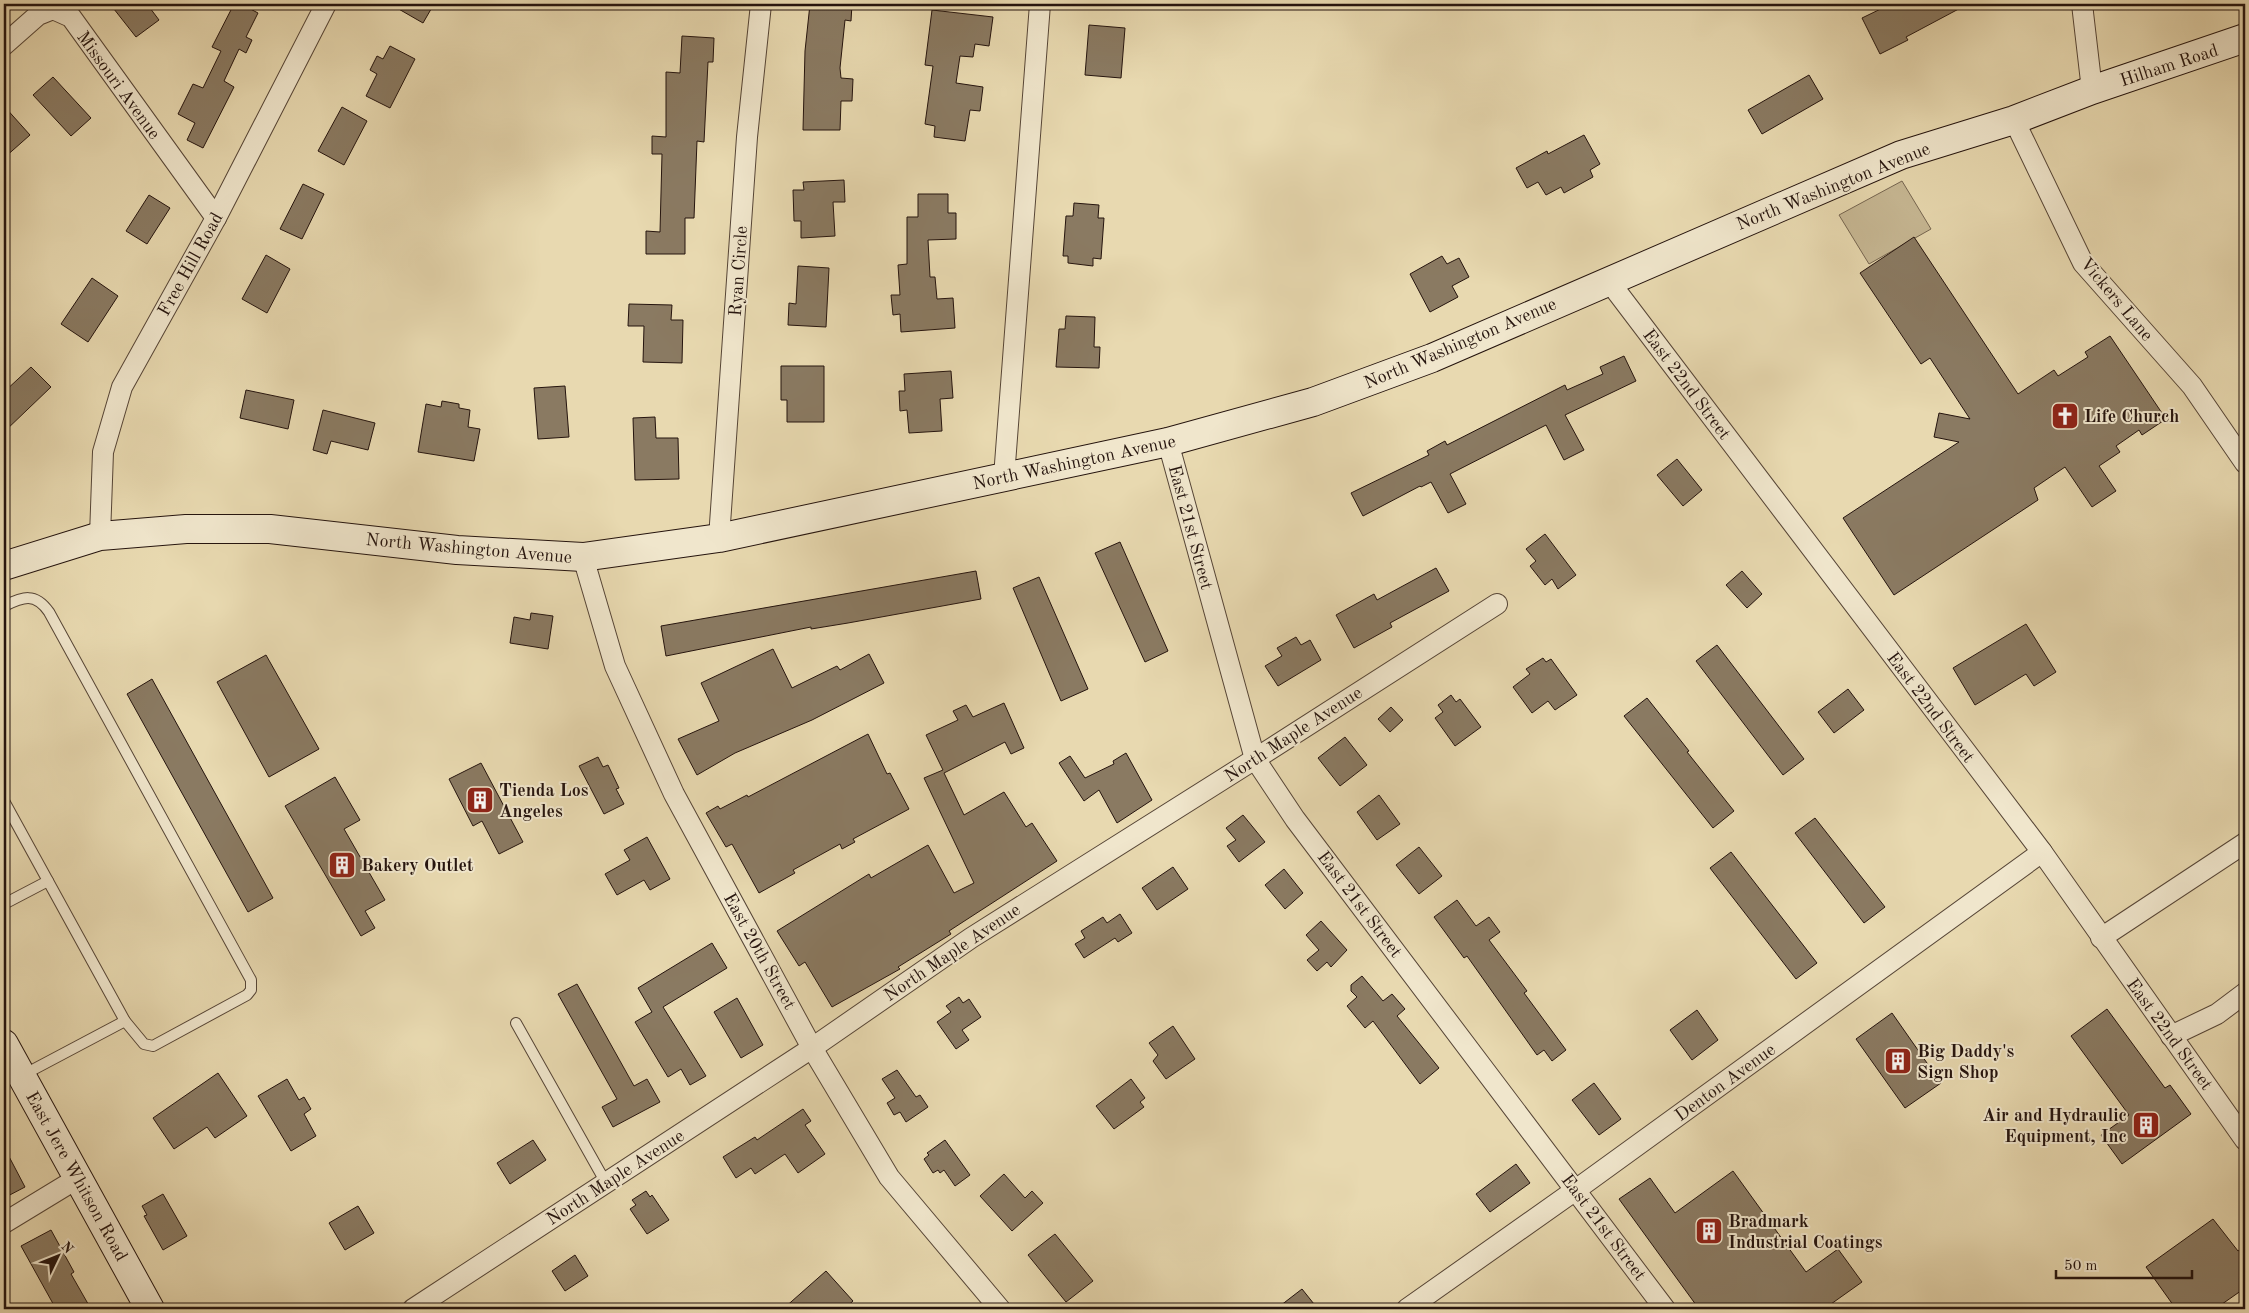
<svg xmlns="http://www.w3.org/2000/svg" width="2249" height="1313" font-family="'Old Standard TT',serif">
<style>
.green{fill:#c7b894;stroke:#766651}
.building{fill:#8a7a62;stroke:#25140e}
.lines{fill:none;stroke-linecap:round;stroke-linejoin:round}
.lane-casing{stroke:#564536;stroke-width:12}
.street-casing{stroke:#564536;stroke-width:22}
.secondary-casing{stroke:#25140e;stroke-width:30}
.lane{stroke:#f0e6cc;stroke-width:10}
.street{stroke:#f0e6cc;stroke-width:20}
.secondary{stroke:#f0e6cc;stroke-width:28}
.labels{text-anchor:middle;stroke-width:4;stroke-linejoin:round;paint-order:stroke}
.street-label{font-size:18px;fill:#25140e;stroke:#f0e6cc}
.poi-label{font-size:18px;font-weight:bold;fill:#25140e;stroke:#f0e6cc;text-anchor:start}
</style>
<rect width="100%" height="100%" fill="#e8d9b0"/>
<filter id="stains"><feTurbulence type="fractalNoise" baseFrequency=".004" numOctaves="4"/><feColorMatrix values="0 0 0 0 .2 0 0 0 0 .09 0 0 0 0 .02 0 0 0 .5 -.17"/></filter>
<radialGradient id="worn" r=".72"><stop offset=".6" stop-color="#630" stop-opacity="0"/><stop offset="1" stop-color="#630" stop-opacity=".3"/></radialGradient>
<!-- green -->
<path class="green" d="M 1902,181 L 1931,229 L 1869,264 L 1839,215 Z"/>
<!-- building -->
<g class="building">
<path d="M 110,4 L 147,4 L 159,20 L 136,37 Z"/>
<path d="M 234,4 L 241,4 L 258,13 L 246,37 L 252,40 L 246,53 L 239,49 L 224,81 L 234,87 L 203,148 L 187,140 L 195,123 L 178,114 L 193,84 L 203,88 L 221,51 L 212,47 Z"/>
<path d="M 390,4 L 434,4 L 423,23 Z"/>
<path d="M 810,4 L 852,4 L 851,21 L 845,20 L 840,68 L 841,78 L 853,79 L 852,101 L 841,101 L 840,130 L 803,130 L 805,51 Z"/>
<path d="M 1891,4 L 1968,4 L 1906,37 L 1908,40 L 1880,54 L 1862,18 Z"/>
<path d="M 932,10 L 993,17 L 989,46 L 975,44 L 973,57 L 960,56 L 956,83 L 983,87 L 980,111 L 970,110 L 965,141 L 934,137 L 935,126 L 925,124 L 933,66 L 925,65 Z"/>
<path d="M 1089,25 L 1125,28 L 1121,78 L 1085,75 Z"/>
<path d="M 682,36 L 714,38 L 713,62 L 708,62 L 704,142 L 697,141 L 694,218 L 685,218 L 685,254 L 646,254 L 646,231 L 660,232 L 662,154 L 652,154 L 652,136 L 666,137 L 666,72 L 680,73 Z"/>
<path d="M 390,46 L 415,59 L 390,108 L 366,96 L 377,74 L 370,70 L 377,56 L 383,59 Z"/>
<path d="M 1809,75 L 1823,99 L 1762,134 L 1748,110 Z"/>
<path d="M 53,77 L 91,118 L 71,136 L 33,95 Z"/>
<path d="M 4,106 L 30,135 L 4,158 Z"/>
<path d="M 342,107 L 367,121 L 344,165 L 318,151 Z"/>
<path d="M 1584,135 L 1600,164 L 1590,170 L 1593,177 L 1564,193 L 1561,187 L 1546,195 L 1538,182 L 1527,188 L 1516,168 L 1547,151 L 1548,154 Z"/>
<path d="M 844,180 L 845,202 L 833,202 L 835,236 L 801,238 L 801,221 L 794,221 L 793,190 L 804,190 L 803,182 Z"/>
<path d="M 303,184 L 324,194 L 302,239 L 280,229 Z"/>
<path d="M 918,194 L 948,194 L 948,213 L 956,213 L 956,239 L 928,240 L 930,277 L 935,277 L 937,299 L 953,298 L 955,328 L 901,332 L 900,314 L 893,315 L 891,295 L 900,295 L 898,265 L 907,264 L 907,217 L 918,217 Z"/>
<path d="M 149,195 L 170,208 L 147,244 L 126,231 Z"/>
<path d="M 1074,203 L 1099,205 L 1098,218 L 1104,218 L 1101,259 L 1093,258 L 1093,266 L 1068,263 L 1068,256 L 1063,256 L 1066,216 L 1073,216 Z"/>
<path d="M 1914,237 L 2018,394 L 2054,370 L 2058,376 L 2088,357 L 2085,352 L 2110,336 L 2166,419 L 2142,435 L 2139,430 L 2116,446 L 2120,452 L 2099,466 L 2116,491 L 2092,507 L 2065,467 L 2034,488 L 2038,500 L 1894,595 L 1843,518 L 1959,442 L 1934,437 L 1939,413 L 1970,419 L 1930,358 L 1921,364 L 1860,273 Z"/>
<path d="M 266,255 L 290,269 L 267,313 L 242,299 Z"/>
<path d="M 1442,256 L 1447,264 L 1459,258 L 1469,277 L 1452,286 L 1458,297 L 1430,312 L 1410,274 Z"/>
<path d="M 798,266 L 829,268 L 826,327 L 788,325 L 789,303 L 796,304 Z"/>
<path d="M 92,278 L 118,296 L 88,342 L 61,324 Z"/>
<path d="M 629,304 L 672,305 L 671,320 L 683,320 L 682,363 L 643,362 L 644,326 L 628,326 Z"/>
<path d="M 1066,316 L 1095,317 L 1094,347 L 1100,347 L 1099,368 L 1056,367 L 1059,329 L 1065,329 Z"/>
<path d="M 1624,356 L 1636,381 L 1565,415 L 1584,450 L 1564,460 L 1546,425 L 1450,474 L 1466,504 L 1448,513 L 1431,482 L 1421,487 L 1420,486 L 1363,516 L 1351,493 L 1429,455 L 1427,451 L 1445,441 L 1447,445 L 1565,385 L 1567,390 L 1603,374 L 1600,367 Z"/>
<path d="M 781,366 L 824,366 L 824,422 L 787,422 L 787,400 L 781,400 Z"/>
<path d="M 31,367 L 51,387 L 4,432 L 4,392 Z"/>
<path d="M 951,371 L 953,398 L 940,399 L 942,431 L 909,433 L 907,410 L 900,411 L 899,391 L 905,391 L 904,374 Z"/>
<path d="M 565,386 L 569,437 L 538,439 L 534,388 Z"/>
<path d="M 246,390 L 294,400 L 288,429 L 240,418 Z"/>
<path d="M 442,401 L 459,404 L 459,408 L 470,410 L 468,427 L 480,429 L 474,461 L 418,452 L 426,404 L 441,407 Z"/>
<path d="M 323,410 L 375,423 L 368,450 L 331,441 L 327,454 L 313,450 Z"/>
<path d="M 655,417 L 656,438 L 678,438 L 679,479 L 635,480 L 633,418 Z"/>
<path d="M 1677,459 L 1702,490 L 1683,506 L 1657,475 Z"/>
<path d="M 1545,534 L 1576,575 L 1558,589 L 1552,579 L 1545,585 L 1530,566 L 1536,561 L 1526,549 Z"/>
<path d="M 1120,542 L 1168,651 L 1145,662 L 1095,553 Z"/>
<path d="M 1436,568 L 1449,591 L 1390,623 L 1392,627 L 1354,648 L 1336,615 L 1374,594 L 1377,600 Z"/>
<path d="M 976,571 L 981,599 L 848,623 L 811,629 L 811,627 L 666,656 L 661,626 Z"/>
<path d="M 1742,571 L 1762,594 L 1747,608 L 1726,585 Z"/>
<path d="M 1039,577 L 1088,689 L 1061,701 L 1013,588 Z"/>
<path d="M 531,613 L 553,616 L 548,649 L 510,643 L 514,617 L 530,620 Z"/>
<path d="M 2026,624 L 2056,672 L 2034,686 L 2026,674 L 1975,705 L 1953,668 Z"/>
<path d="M 1296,637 L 1301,645 L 1310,640 L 1321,660 L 1278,686 L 1265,666 L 1282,656 L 1277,648 Z"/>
<path d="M 1717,645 L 1804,759 L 1783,775 L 1696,661 Z"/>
<path d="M 773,649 L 792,688 L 837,666 L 840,670 L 869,654 L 884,683 L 812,720 L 735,753 L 697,775 L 678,739 L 719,721 L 701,683 Z"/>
<path d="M 266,655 L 319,749 L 269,777 L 217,682 Z"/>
<path d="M 1543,658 L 1546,662 L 1551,659 L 1577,695 L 1555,710 L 1548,701 L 1532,713 L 1513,687 L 1530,674 L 1526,669 Z"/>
<path d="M 152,679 L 273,898 L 248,912 L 127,694 Z"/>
<path d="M 1848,689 L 1864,710 L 1834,733 L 1818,712 Z"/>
<path d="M 1451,695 L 1456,702 L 1460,699 L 1481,727 L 1455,746 L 1435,718 L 1443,712 L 1438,705 Z"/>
<path d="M 1647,698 L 1689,751 L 1687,752 L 1734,811 L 1713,828 L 1624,716 Z"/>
<path d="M 1004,703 L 1024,748 L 1011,754 L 1005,742 L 944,773 L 964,815 L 1004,792 L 1026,827 L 1032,823 L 1057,861 L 949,931 L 951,934 L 898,967 L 900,969 L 832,1007 L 805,962 L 799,966 L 777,931 L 869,874 L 871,878 L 928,845 L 954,893 L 974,883 L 924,778 L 943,770 L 926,735 L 958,720 L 953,711 L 966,705 L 973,717 Z"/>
<path d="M 1391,707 L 1403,720 L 1390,732 L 1378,719 Z"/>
<path d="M 868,734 L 887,774 L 890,773 L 909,809 L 853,839 L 855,842 L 842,849 L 840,844 L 793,870 L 795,873 L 759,893 L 732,844 L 726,847 L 706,813 L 718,806 L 720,809 L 747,795 L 748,797 Z"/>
<path d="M 1345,737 L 1367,765 L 1340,786 L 1318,758 Z"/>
<path d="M 1126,753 L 1152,800 L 1117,823 L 1099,790 L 1084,801 L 1059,763 L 1070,756 L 1085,778 L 1114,764 L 1113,761 Z"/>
<path d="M 598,757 L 603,767 L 608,765 L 619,788 L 616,789 L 624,804 L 604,814 L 579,766 Z"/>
<path d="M 481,763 L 523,842 L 499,854 L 482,821 L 473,826 L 449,779 Z"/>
<path d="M 335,777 L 360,820 L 344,829 L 385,900 L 365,911 L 375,928 L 361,936 L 285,806 Z"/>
<path d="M 1379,795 L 1400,824 L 1377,840 L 1357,812 Z"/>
<path d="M 1243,815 L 1265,842 L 1239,862 L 1227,846 L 1236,840 L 1226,828 Z"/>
<path d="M 1815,818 L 1885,907 L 1864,923 L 1795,833 Z"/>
<path d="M 647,837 L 670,879 L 650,890 L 644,880 L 617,895 L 605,874 L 630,860 L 624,850 Z"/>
<path d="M 1419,847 L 1442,876 L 1419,894 L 1396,865 Z"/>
<path d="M 1731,852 L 1817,963 L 1796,979 L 1710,868 Z"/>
<path d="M 1173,867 L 1188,889 L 1157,910 L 1142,888 Z"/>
<path d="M 1284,869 L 1303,893 L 1285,909 L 1265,885 Z"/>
<path d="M 1457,900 L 1476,926 L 1489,917 L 1500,932 L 1489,940 L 1527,991 L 1524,993 L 1566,1050 L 1552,1061 L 1544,1050 L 1537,1055 L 1467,956 L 1464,958 L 1434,917 Z"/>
<path d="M 1120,914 L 1132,933 L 1118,942 L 1115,938 L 1084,958 L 1075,944 L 1085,938 L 1081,931 L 1103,917 L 1107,923 Z"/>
<path d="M 1321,921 L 1347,950 L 1331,967 L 1327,962 L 1317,971 L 1307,960 L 1319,950 L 1306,935 Z"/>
<path d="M 712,943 L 727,968 L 663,1007 L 706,1076 L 690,1085 L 681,1069 L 668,1077 L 635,1022 L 652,1012 L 638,988 Z"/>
<path d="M 1362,976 L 1383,1001 L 1392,994 L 1405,1009 L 1397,1016 L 1439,1068 L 1420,1084 L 1373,1021 L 1365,1028 L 1347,1006 L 1357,997 L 1351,991 L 1351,985 Z"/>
<path d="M 577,984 L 634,1086 L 647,1079 L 660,1102 L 613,1127 L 602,1107 L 617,1099 L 558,994 Z"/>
<path d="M 959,997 L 963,1003 L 969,999 L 981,1017 L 962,1030 L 969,1040 L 956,1049 L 937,1022 L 951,1012 L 946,1006 Z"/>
<path d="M 737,998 L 763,1045 L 741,1058 L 714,1012 Z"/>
<path d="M 2107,1009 L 2165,1088 L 2170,1085 L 2191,1114 L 2122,1164 L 2101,1135 L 2129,1115 L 2071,1036 Z"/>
<path d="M 1697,1010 L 1718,1040 L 1692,1060 L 1670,1030 Z"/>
<path d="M 1892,1013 L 1941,1083 L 1905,1108 L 1856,1039 Z"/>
<path d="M 1173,1026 L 1195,1059 L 1166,1079 L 1153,1061 L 1158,1055 L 1149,1043 Z"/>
<path d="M 897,1070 L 916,1097 L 920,1095 L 928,1107 L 906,1122 L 900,1112 L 894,1115 L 887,1103 L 895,1098 L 882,1079 Z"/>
<path d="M 218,1073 L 247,1116 L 215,1138 L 207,1127 L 174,1149 L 153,1118 Z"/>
<path d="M 287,1079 L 299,1100 L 304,1097 L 311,1109 L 304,1114 L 316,1136 L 291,1151 L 258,1096 Z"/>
<path d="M 1131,1079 L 1145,1098 L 1140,1102 L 1144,1107 L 1114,1129 L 1096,1106 Z"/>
<path d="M 1594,1083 L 1621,1119 L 1599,1135 L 1572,1100 Z"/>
<path d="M 803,1109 L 811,1121 L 805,1125 L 825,1154 L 798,1173 L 785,1154 L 755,1174 L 751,1168 L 736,1178 L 723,1157 L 755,1137 L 757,1140 Z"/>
<path d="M 533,1140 L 546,1160 L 510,1184 L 497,1163 Z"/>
<path d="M 945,1140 L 970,1175 L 955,1186 L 944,1170 L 940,1173 L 938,1170 L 933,1173 L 924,1159 L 929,1155 L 927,1153 Z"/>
<path d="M 4,1147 L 25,1187 L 4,1198 Z"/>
<path d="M 1516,1164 L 1530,1183 L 1490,1212 L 1476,1194 Z"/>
<path d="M 1733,1171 L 1806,1272 L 1838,1249 L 1862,1282 L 1824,1309 L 1699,1309 L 1619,1199 L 1650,1178 L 1675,1213 Z"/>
<path d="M 1004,1174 L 1025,1198 L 1032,1191 L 1043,1203 L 1012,1231 L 980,1196 Z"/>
<path d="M 646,1191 L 650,1197 L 652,1195 L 669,1220 L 647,1234 L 630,1209 L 636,1205 L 632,1200 Z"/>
<path d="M 163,1194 L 187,1236 L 163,1250 L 144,1216 L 147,1215 L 142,1206 Z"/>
<path d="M 358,1206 L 374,1233 L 345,1250 L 329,1223 Z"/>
<path d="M 2213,1219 L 2238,1251 L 2245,1246 L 2245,1288 L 2215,1309 L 2176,1309 L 2146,1267 Z"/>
<path d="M 51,1230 L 74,1272 L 71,1274 L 91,1309 L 56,1309 L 21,1246 Z"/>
<path d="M 1055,1234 L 1093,1281 L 1066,1302 L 1028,1255 Z"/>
<path d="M 575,1255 L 588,1276 L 565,1291 L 552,1271 Z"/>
<path d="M 826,1271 L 853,1301 L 844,1309 L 783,1309 Z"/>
<path d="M 1302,1289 L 1318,1309 L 1276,1309 Z"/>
</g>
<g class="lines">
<!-- lane casing -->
<g class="lane-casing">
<g id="lane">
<path d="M 4,606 C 23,597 35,592 49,612 L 251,980 L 251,990 L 247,995 L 153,1046 L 144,1044 L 125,1021 L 4,801"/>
<path d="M 4,904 L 48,881"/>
<path d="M 516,1023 L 606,1183"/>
<path d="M 23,1075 L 125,1021"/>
</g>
</g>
<!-- street casing -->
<g class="street-casing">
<g id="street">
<path d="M 2082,4 L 2092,90"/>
<path d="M 4,45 L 38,15 L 53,9 L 71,17 L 216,218"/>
<path d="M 2014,120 L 2083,263 L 2192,386 L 2245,463"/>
<path d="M 1608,280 L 2042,852 L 2245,1140"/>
<path d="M 1168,442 L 1255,759 L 1295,819 L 1665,1309"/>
<path d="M 1004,477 L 1040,4"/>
<path d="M 100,536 L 103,452 L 122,387 L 216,218 L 326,4"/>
<path d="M 719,538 L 747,137 L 761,4"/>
<path d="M 583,557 L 615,666 L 674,794 L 812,1048 L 889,1177 L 1000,1309"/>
<path d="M 2101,938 L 2245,843"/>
<path d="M 2171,1036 L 2217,1014 L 2245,993"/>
<path d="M 4,1223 L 78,1178"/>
<path d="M 413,1309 L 812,1048 L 971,938 L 1255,759 L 1497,604"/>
<path d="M 1407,1309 L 1577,1189 L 2042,852"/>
</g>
</g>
<!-- secondary casing -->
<g class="secondary-casing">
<g id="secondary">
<path d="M 4,566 L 100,536 L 186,529 L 270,529 L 457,550 L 583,557 L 719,538 L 1168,442 L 1313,402 L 1432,358 L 1901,155 L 2014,120 L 2092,90 L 2245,38"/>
<path d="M 4,1044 L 150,1309"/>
</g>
</g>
<!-- lane -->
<use href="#lane" class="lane"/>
<!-- street -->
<use href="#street" class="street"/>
<!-- secondary -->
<use href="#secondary" class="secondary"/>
</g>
<!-- icons -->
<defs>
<g id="church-square" transform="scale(1.4375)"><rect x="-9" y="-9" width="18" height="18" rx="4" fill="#8f2418" stroke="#f0e6cc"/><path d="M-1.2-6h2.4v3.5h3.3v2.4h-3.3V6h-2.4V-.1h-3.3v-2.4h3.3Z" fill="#fff"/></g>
<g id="building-square" transform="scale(1.4375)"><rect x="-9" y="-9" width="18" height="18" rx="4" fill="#8f2418" stroke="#f0e6cc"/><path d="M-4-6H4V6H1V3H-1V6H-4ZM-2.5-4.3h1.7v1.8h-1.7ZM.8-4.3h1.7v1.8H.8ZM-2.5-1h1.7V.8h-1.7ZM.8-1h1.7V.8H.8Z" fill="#fff"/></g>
</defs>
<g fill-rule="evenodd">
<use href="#church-square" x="2065" y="416"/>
<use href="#building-square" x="480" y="800"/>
<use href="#building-square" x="342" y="865"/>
<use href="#building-square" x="1898" y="1061"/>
<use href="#building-square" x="2146" y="1125"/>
<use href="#building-square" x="1709" y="1231"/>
</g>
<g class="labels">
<!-- street labels -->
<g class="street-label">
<text transform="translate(2169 65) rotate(-18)" y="6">Hilham Road</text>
<text transform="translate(119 85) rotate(54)" y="6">Missouri Avenue</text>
<text transform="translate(1833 186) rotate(-22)" y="6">North Washington Avenue</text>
<text transform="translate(190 264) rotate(-61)" y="6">Free Hill Road</text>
<text transform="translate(738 271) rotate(-86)" y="6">Ryan Circle</text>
<text transform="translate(2117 299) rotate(50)" y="6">Vickers Lane</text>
<text transform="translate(1460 343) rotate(-23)" y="6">North Washington Avenue</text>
<text transform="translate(1687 384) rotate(53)" y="6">East 22nd Street</text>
<text transform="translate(1074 462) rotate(-12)" y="6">North Washington Avenue</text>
<text transform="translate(1191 527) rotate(75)" y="6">East 21st Street</text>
<text transform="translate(469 548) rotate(5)" y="6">North Washington Avenue</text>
<text transform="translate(1931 707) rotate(53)" y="6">East 22nd Street</text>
<text transform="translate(1293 734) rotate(-33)" y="6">North Maple Avenue</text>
<text transform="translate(1360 904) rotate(53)" y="6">East 21st Street</text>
<text transform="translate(760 951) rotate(61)" y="6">East 20th Street</text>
<text transform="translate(952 952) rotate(-34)" y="6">North Maple Avenue</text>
<text transform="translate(2170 1034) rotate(54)" y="6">East 22nd Street</text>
<text transform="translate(1725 1082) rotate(-36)" y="6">Denton Avenue</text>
<text transform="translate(77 1176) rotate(61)" y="6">East Jere Whitson Road</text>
<text transform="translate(615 1177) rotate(-33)" y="6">North Maple Avenue</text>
<text transform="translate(1604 1227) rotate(53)" y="6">East 21st Street</text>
</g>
<!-- poi labels -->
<g class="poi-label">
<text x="2084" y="422">Life Church</text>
<text x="499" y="796">Tienda Los<tspan x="499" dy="21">Angeles</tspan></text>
<text x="361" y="871">Bakery Outlet</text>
<text x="1917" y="1057">Big Daddy's<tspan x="1917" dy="21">Sign Shop</tspan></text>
<text x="2127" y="1121" text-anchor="end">Air and Hydraulic<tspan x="2127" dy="21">Equipment, Inc</tspan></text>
<text x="1728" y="1227">Bradmark<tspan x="1728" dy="21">Industrial Coatings</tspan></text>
</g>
</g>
<!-- margin -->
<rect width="2249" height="1313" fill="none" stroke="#e8d9b0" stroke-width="20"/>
<rect x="5" y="5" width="2239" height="1303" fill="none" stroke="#25140e" stroke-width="2.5"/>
<rect x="10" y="10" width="2229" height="1293" fill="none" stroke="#25140e"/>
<!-- north arrow -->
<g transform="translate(58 1256) rotate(47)" stroke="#f0e6cc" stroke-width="4" paint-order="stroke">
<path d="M0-4L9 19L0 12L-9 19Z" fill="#25140e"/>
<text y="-8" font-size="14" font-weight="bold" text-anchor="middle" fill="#25140e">N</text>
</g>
<!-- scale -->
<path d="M2056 1270v8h136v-8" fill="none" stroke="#25140e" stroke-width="2.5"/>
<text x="2064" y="1270" font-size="15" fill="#25140e" stroke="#f0e6cc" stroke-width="4" paint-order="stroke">50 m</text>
<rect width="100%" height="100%" filter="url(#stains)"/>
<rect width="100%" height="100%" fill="url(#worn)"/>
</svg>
